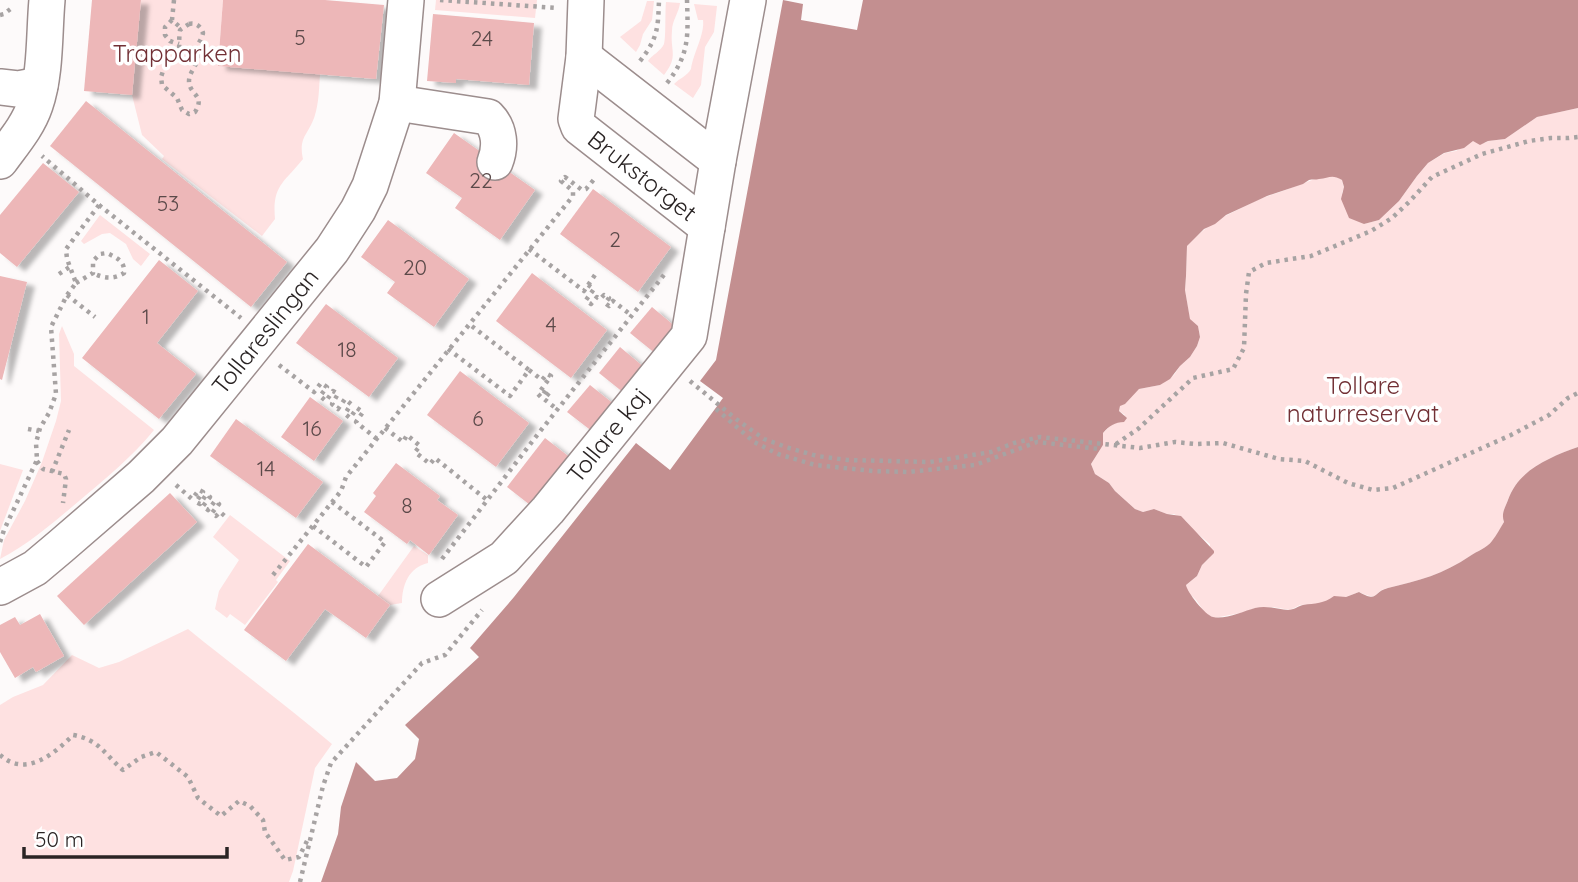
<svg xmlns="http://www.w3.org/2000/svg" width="1578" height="882" font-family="Quicksand,sans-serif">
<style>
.green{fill:#fee1e1}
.water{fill:#c38f90}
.pier{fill:#fdfafa}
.building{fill:#edb7b8;filter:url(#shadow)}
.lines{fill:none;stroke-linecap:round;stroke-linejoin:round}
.minor-casing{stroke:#9c8d8d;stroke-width:38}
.path{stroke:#a7a3a3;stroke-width:4.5;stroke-dasharray:3.5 5;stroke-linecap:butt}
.minor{stroke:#fff;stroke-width:35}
.labels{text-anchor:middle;stroke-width:7;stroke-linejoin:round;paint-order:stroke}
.number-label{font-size:21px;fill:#5b4949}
.park-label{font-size:24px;fill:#723035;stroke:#fff}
.street-label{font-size:24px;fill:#2a2424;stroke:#fff}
</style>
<defs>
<filter id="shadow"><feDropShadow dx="8" dy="4.5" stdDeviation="2" flood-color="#0004"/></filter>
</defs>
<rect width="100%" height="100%" fill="#fdfafa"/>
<!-- green -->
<g class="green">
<path d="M 141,0 L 223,0 L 218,66 L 320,74 C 319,88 319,102 315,115 C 309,135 298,136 303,159 C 284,183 272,185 275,219 L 262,236 L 162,159 L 164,156 L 142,135 L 132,95 Z"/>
<path d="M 436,0 L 537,0 L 535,18 L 435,10 Z"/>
<path d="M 647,1 L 654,1 L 652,20 L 643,34 L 640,45 L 636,52 L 620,37 L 641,21 Z"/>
<path d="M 666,2 L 680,3 C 679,13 672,20 672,31 C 670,52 679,56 664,75 L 648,61 C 652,55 661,51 664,44 C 666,38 665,11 666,2 Z"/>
<path d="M 694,4 L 717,6 L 714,32 L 705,47 L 701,85 L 693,98 L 674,84 C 680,78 687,76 691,69 C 693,54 705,34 703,20 L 698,20 Z"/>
<path d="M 1578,108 L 1578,447 C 1550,457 1518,470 1508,500 C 1505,508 1501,513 1504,522 C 1500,529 1495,539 1489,545 C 1483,549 1476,552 1470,556 C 1444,574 1418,581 1388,588 C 1371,592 1381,602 1359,592 L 1346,597 L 1339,597 L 1320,604 L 1300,605 L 1290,610 L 1273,607 L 1255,608 L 1246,612 L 1214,618 L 1206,614 L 1196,600 L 1187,591 L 1186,585 L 1197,576 L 1202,565 L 1210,557 L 1210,544 L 1193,530 L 1186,521 L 1174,514 L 1167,514 L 1154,509 L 1143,512 L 1135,509 L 1115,491 L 1109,483 L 1095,474 L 1091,464 L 1103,445 L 1103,433 L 1108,428 L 1125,415 L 1119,411 L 1120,405 L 1139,389 L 1160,385 L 1174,375 L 1180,366 L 1190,357 L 1197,346 L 1200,337 L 1198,326 L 1190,320 L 1185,290 L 1186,276 L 1187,246 C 1195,236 1213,222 1225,216 C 1238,210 1251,202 1265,197 C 1277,193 1289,189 1301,184 C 1310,181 1323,175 1332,176 C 1337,176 1338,177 1342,180 L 1344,188 L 1342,193 L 1364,224 L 1379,220 L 1399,201 L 1417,176 L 1428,163 L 1445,153 L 1456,151 L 1473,140 L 1485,143 L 1488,141 L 1505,139 L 1537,117 Z"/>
<path d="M 100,215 L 150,254 L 141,266 L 133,259 L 126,244 L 110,233 L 102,234 L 84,244 L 81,241 Z"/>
<path d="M 62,326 L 74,354 L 74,366 L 154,430 C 132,457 105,479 79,501 C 54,522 29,544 0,559 L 4,540 L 25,501 L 42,462 L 56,421 L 61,401 L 59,334 Z"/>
<path d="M 0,464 L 23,470 L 0,531 Z"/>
<path d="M 230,515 L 290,561 L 276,580 L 278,582 L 245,625 L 230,614 L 227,618 L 215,609 L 219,591 L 239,560 L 213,537 Z"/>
<path d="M 414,546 L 428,555 L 428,563 C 409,567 402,585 402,603 L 390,605 L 378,596 Z"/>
<path d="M 188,629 C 236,668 285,704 332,744 L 315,768 L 293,871 L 289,882 L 0,882 L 0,705 L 13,697 L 43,685 L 72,655 L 99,668 L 119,662 Z"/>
</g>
<!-- water -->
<path class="water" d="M 783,0 L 1578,0 L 1578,108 L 1537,117 L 1505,139 L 1488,141 L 1480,145 L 1473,141 L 1464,148 L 1444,153 L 1428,163 L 1417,176 L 1399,201 L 1379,220 L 1364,224 L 1349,218 L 1341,199 L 1344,187 L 1342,180 C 1332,174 1329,178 1319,179 C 1316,180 1312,179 1309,180 L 1303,184 L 1267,196 L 1226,215 L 1215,224 L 1204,229 L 1187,246 L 1186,276 L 1185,290 L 1190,319 L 1198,326 L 1200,337 L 1197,346 L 1190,357 L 1180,366 L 1170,379 L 1160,385 L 1139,389 L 1125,404 L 1120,406 L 1119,411 L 1127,418 L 1124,422 C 1115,422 1109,426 1103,433 L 1103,445 L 1091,464 L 1095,474 L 1109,483 L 1115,491 L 1135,509 L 1143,512 L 1154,509 L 1167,514 L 1181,516 L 1214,551 L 1214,553 L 1202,565 L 1197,576 L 1186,585 C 1187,592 1205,615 1213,617 C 1225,620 1244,611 1255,608 C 1266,605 1277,609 1288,610 C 1294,610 1298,606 1303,605 C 1315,603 1324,604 1334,596 L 1346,597 L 1359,592 C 1379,603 1372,592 1388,588 C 1418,581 1444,574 1470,556 C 1477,551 1487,548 1492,541 C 1497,535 1500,528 1504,522 C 1501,513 1505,508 1508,500 C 1518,470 1550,457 1578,447 L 1578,882 L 321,882 L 338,834 L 341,807 L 356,762 L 375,781 L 397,778 L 415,759 L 419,739 L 405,725 L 479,657 L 470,648 L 514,597 L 636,443 L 670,470 L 723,398 L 700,381 L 716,360 Z"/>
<!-- pier -->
<path class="pier" d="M 783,0 L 863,0 L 857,30 L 801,20 L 803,4 Z"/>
<!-- building -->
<g class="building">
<path d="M 92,0 L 141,0 L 132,95 L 84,91 Z"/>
<path d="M 223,0 L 325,0 L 384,5 L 376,79 L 218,66 Z"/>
<path d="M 433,14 L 534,23 L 529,85 L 456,79 L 456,83 L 427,81 Z"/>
<path d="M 86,101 L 287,262 L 251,307 L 50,146 Z"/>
<path d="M 454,133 L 535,190 L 500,240 L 455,208 L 462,198 L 426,173 Z"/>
<path d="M 43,163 L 79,192 L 17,267 L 0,253 L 0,215 Z"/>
<path d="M 593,189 L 671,247 L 638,292 L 560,234 Z"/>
<path d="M 388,220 L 469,279 L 434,327 L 387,293 L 395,282 L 361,257 Z"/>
<path d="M 159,260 L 198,291 L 157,343 L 196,374 L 159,419 L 82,358 Z"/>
<path d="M 532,273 L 607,330 L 571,378 L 496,321 Z"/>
<path d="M 0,276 L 27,282 L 2,380 L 0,379 Z"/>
<path d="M 326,304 L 398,358 L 369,397 L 296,343 Z"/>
<path d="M 652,307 L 677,328 L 656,354 L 630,333 Z"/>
<path d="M 620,347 L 645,368 L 624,393 L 599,373 Z"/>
<path d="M 460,371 L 529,423 L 496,467 L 427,415 Z"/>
<path d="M 590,385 L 615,405 L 593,432 L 567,412 Z"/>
<path d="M 310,397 L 343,421 L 314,461 L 281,437 Z"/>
<path d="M 236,419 L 323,482 L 296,518 L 210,456 Z"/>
<path d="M 545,438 L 572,459 L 534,508 L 507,487 Z"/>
<path d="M 396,463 L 440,496 L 437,500 L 458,515 L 429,555 L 410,540 L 407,544 L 364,512 L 376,496 L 373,493 Z"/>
<path d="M 170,493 L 197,522 L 84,625 L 57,596 Z"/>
<path d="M 308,544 L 390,605 L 366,638 L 325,609 L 286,661 L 244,630 Z"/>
<path d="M 40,614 L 64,656 L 36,672 L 33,667 L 15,678 L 0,652 L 0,625 L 15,617 L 20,625 Z"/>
</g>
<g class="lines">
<!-- minor casing -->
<g class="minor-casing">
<g id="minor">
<path id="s1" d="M 586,0 L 584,57 L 576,119 L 579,127 L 707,227"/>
<path d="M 584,57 L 718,161"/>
<path d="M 0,87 L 18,89 L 40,85"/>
<path d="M 397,103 L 488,117 C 500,129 501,147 495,162"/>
<path d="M 0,161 C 13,143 28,126 35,105 C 46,73 44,33 47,0"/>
<path id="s2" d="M 0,587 L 35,568 L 60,547 L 141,477 L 177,441 L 332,250 L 358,210 L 370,186 L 397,103 L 406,0"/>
<path id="s3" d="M 439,599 L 504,558 L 548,510 L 689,336 L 718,161 L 748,0"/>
</g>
</g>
<!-- path -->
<g class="path">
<path d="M 174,0 L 172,20 L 181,28"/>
<path d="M 440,0 L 558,8"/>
<path d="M 0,15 L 4,14 L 13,7"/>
<path d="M 172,20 L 165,27 L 165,35 L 170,41 L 179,44"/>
<path d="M 189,24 C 195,22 201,26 203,33 C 202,39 198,43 196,49 C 194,58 199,50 197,60 C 196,67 189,73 189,81 C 189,95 206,95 195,112 L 189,114 L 182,110 L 177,98 L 162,85 L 161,77 L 164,68 C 185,52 177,53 180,30 Z"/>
<path d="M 640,61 C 658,38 658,28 659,0"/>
<path d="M 667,83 C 690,54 688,35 687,0"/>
<path d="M 99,205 L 241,318"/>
<path d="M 529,249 L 584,291 L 597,272"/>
<path d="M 59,274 L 71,266"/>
<path d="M 76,283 L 93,273 L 93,261 L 100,254 L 107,253 C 117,258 125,261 124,273 C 113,280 103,278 93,273"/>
<path d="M 588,285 L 594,289 L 586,300 L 591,304 L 597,297 L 600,299 L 604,295 L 609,298 L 605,303 L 609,306 L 613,301 L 631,315"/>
<path d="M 67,295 L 95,317"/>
<path d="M 448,349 L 510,396 L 529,370 L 469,324"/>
<path d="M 279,365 L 314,392 L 321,383 L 327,387 L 320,396 L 326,401 L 333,391 L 338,394 L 332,404 L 338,409 L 345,399 L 351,404 L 345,414 L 350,418 L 357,408 L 363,412 L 356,422 L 377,439"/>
<path d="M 529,370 L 542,380 L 547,374 L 551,376 L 538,394 L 541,397 L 546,390 L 549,393 L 544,399 L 558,410"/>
<path d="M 690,381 L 736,419 L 764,439 L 789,448 L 817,456 L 847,460 L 930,462 L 991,452 L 1014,443 L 1040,437 L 1140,448 L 1175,442 L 1196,444 L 1223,443 L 1279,459 L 1305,461 L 1348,483 L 1373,490 L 1393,488 L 1511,435 L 1549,415 L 1568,398 L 1578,393"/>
<path d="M 716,409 L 754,442 L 778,454 L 815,465 L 873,471 L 908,472 L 975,465 L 1037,442 L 1099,449"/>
<path d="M 385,428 L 403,442 L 407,435 L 420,446 L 415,452 L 430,464 L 435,458 L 487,500"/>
<path d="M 28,429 L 39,431"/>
<path d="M 1116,444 L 1138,429 L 1193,378 L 1233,369 L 1244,348 L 1246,294 L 1249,272 L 1266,263 L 1311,256 L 1371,231 L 1392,218 L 1409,202 L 1432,177 L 1482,154 L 1529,141 L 1551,138 L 1569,138 L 1578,137"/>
<path d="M 37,461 L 43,469 L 64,474 L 66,479 L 63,503"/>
<path d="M 52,472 L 69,430"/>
<path d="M 176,485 L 192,499 L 199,490 L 203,492 L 196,502 L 200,504 L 206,495 L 210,497 L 203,506 L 208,510 L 215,501 L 219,504 L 212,513 L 216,516 L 220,512 L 226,517"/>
<path d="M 313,526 L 366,567 L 385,542 L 332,502"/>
<path d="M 0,542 L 4,530 L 37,460 L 36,443 L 40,428 L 49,413 L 56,394 L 51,327 L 67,295 L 76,283 L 67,259 L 66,249 L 99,205 L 42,156"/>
<path d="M 442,559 L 538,434 L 667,271"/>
<path d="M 273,575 L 341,491 L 346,477 L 573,196 L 573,191 L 561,181 L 565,177 L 582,190 L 586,189 L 596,177"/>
<path d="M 0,755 C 26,778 54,754 73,735 C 100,740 104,754 123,770 L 141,757 L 156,752 L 188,777 L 198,798 L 221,816 L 239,801 L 250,806 L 263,820 L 265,832 L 285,860 L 299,857 L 309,837"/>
<path d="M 300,882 L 323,786 L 331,763 L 422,663 L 445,655 L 482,610"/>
</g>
<!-- minor -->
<use href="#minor" class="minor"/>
</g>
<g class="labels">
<!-- number labels -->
<g class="number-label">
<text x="300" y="45">5</text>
<text x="482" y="46">24</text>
<text x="481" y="188">22</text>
<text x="168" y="211">53</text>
<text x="615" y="247">2</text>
<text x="415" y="275">20</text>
<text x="146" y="324">1</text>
<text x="551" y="332">4</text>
<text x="347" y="357">18</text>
<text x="478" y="426">6</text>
<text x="312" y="436">16</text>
<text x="266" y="476">14</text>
<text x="407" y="513">8</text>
</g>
<!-- park labels -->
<g class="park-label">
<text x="177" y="62">Trapparken</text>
<text x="1363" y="394">Tollare<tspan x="1363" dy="28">naturreservat</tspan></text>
</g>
<!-- street labels -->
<g class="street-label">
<text dy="8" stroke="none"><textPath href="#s1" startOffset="208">Brukstorget</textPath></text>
<text dy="8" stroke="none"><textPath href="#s2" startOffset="371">Tollareslingan</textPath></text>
<text dy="8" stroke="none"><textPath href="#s3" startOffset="238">Tollare kaj</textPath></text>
</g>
</g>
<!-- scale -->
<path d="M24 847v10h203v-10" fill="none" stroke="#2a2424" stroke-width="3.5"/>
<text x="35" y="847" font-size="21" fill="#2a2424" stroke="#ffffff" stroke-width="5" paint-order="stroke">50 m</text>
</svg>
